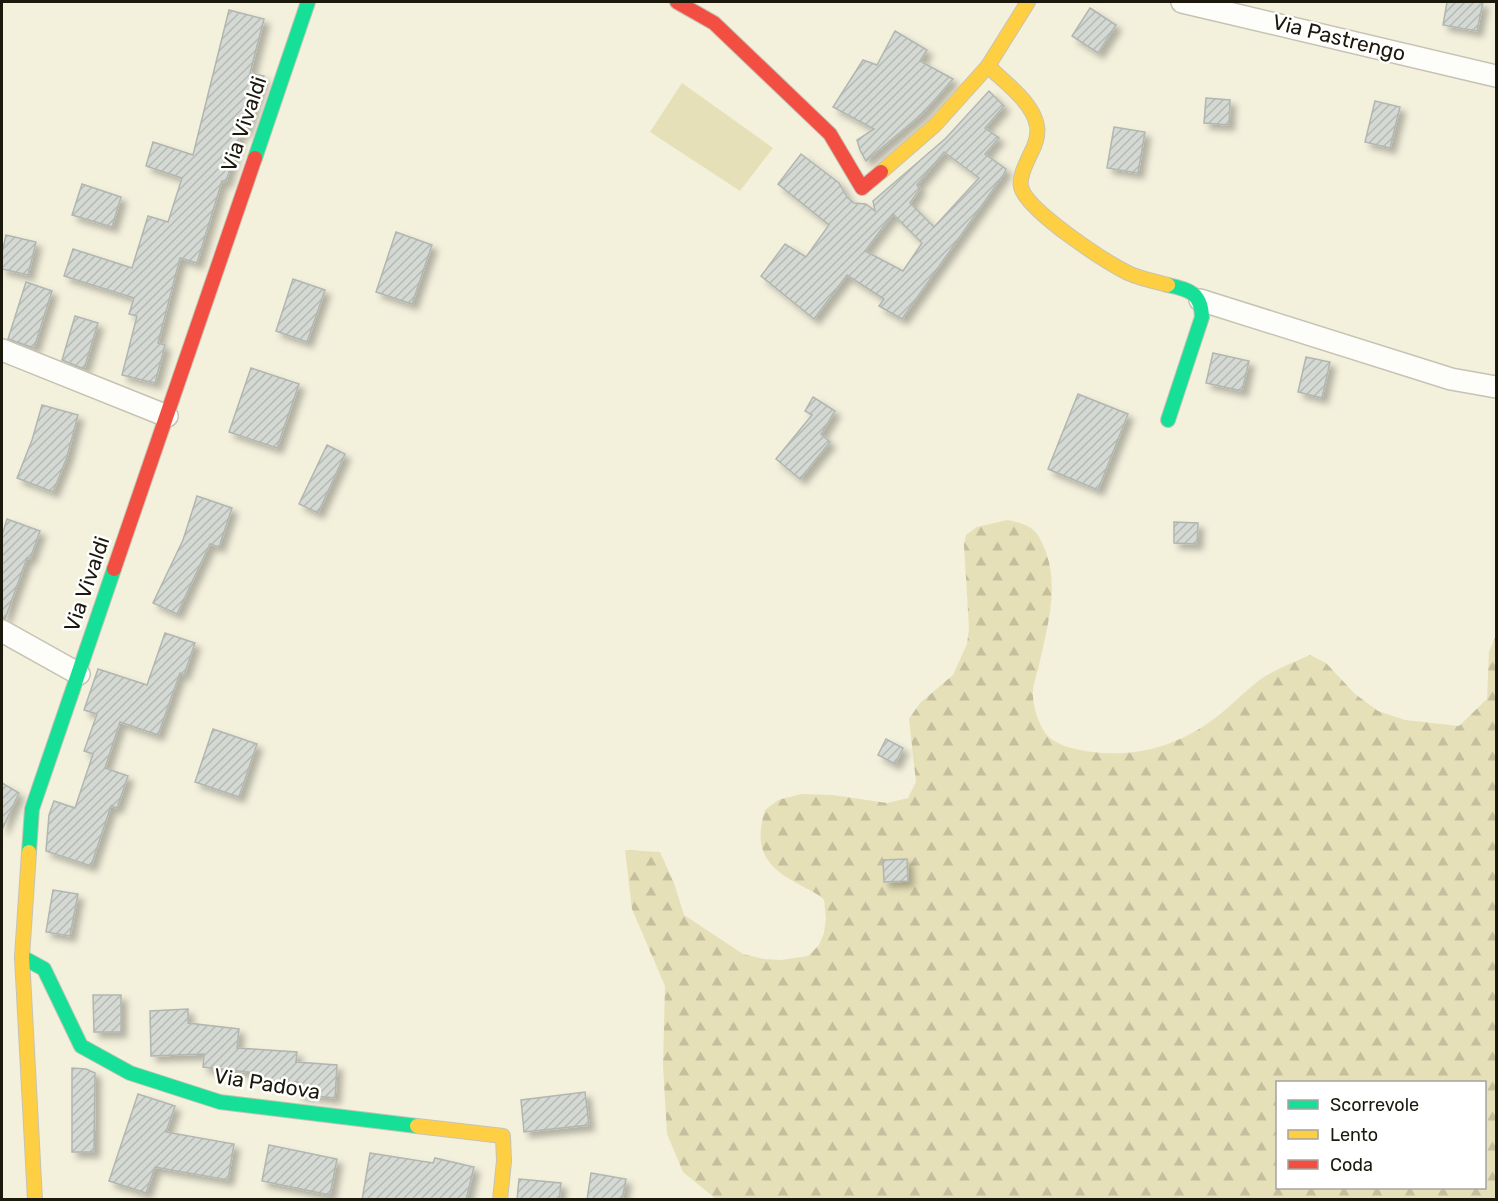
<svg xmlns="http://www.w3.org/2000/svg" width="1498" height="1201" font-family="Rubik,sans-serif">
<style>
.grass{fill:#e6e0b9}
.forest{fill:url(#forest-firs);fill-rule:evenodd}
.building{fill:url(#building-hatch);stroke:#b1b6b1;stroke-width:1.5;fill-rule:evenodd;filter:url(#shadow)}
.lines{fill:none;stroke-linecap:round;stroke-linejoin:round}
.street-casing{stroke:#c6c3b4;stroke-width:24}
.fast-casing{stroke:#c6c3b4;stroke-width:16}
.slow-casing{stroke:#c6c3b4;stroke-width:16}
.jam-casing{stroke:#c6c3b4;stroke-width:16}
.street{stroke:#fdfdfa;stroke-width:21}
.fast{stroke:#16e098;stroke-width:14}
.slow{stroke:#ffcf43;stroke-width:14}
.jam{stroke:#f24e42;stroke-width:14}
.labels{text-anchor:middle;stroke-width:5;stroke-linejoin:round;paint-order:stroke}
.street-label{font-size:21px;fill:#1b180c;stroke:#fff}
</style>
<defs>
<pattern id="forest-firs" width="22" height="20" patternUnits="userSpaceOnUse" patternTransform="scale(1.5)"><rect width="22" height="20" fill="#e6e0b9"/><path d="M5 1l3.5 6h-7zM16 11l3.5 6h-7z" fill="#c5bf9e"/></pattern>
<pattern id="building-hatch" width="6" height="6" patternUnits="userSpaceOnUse" patternTransform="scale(1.5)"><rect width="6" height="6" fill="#d4d9d4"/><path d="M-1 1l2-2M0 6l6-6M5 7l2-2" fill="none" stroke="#b5bab5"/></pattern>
<filter id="shadow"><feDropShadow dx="5.5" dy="5.5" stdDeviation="3" flood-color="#0004"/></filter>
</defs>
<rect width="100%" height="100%" fill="#f3f0dc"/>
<!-- grass -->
<path class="grass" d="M 682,83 L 773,148 L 740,191 L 650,132 Z"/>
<!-- forest -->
<path class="forest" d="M 1007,520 C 1032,525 1037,529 1046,552 C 1059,589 1047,628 1039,665 C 1037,674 1032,686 1033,696 C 1033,707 1039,725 1046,734 C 1056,746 1077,750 1092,752 C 1139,758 1183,744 1219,715 C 1232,705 1244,692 1257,682 C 1272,670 1293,663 1310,655 L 1326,663 L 1355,694 L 1378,711 L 1405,720 L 1459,726 L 1487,699 L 1489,652 L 1496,635 L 1496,1199 L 716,1199 L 683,1172 L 667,1134 L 663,1066 L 665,986 L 632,909 L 625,850 L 660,852 L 674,883 L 684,915 L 743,954 L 764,959 L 781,960 L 808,956 L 819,945 L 824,933 L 826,918 L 824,900 C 818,893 808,890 800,885 C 766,867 753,850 765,810 L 778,800 L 801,794 L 833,795 L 887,803 L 908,798 L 916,782 L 909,719 L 920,703 L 953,675 L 967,644 L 969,628 L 964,545 L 966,535 L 977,527 ZM 1278,1082 L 1484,1082 L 1484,1188 L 1278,1188 Z"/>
<!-- building -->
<g class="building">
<path d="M 1447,2 L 1483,2 L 1477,31 L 1443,25 Z"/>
<path d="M 1090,8 L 1116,25 L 1098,53 L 1072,36 Z"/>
<path d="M 229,10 L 264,19 L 250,73 L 264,76 L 245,132 L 241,131 L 226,182 L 222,181 L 197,263 L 180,258 L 158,343 L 165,345 L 155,383 L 122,375 L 137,316 L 129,314 L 134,298 L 64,276 L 73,249 L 132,268 L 148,216 L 168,222 L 182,178 L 146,166 L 153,142 L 193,155 Z"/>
<path d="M 895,31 L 927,50 L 920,61 L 953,79 L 923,113 L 866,161 L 860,150 L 857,140 L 874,129 L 833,107 L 863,60 L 877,65 Z"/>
<path d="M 989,91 L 1004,106 L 985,128 L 999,138 L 985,154 L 1006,169 L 1004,174 L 902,319 L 879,306 L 884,299 L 847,275 L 814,319 L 761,276 L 785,244 L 806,257 L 829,225 L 778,184 L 801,154 L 839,183 L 847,197 L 854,203 L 866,204 L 875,211 L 873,201 L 946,138 ZM 944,152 L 979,178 L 934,227 L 910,203 L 920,189 L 917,185 ZM 893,214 L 922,243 L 903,271 L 865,251 Z"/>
<path d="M 1206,98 L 1230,100 L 1229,125 L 1204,123 Z"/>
<path d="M 1375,101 L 1400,107 L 1390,148 L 1365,142 Z"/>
<path d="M 1114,127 L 1145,132 L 1138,173 L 1107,168 Z"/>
<path d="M 82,184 L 121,197 L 112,227 L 72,215 Z"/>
<path d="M 396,232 L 432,245 L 412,304 L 376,292 Z"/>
<path d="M 6,235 L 36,242 L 28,275 L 2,269 L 2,253 Z"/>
<path d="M 293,279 L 325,290 L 307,342 L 276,331 Z"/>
<path d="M 26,282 L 52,291 L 34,348 L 8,339 Z"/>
<path d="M 75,316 L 98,323 L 84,369 L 62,360 Z"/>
<path d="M 1213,353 L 1249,361 L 1242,391 L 1206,383 Z"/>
<path d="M 1306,357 L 1330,362 L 1322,398 L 1298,392 Z"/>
<path d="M 251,368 L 299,384 L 277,448 L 229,432 Z"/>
<path d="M 1078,394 L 1128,414 L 1098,490 L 1048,469 Z"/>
<path d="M 813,397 L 835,411 L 821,434 L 830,442 L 800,479 L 776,459 L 812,415 L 805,411 Z"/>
<path d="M 42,405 L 78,415 L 67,457 L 53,492 L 17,478 L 32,440 Z"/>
<path d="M 327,445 L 345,454 L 318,513 L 299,504 Z"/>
<path d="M 197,496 L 232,508 L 219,547 L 210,544 L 177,614 L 153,603 L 183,540 Z"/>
<path d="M 7,519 L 40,531 L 30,559 L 27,558 L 5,619 L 2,618 L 2,535 Z"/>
<path d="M 1174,522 L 1198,523 L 1197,544 L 1174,543 Z"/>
<path d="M 165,633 L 195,643 L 184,675 L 180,673 L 158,735 L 120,722 L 105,768 L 128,776 L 117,808 L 111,806 L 91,866 L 46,851 L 49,815 L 54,801 L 75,808 L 93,754 L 84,751 L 97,714 L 84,710 L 98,669 L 147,685 Z"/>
<path d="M 213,729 L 257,744 L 239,797 L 195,782 Z"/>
<path d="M 886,739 L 903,748 L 895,764 L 878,755 Z"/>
<path d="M 2,783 L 19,793 L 2,830 Z"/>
<path d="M 907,859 L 908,881 L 884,882 L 883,860 Z"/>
<path d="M 53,890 L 78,894 L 70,936 L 46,932 Z"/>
<path d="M 93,995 L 121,995 L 121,1032 L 94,1032 Z"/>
<path d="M 188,1009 L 188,1023 L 239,1029 L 237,1048 L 297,1052 L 296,1062 L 337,1065 L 335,1098 L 298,1094 L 298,1082 L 256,1080 L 256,1073 L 203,1067 L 204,1054 L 151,1056 L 150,1011 Z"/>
<path d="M 72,1068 L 86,1069 L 95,1073 L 94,1152 L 72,1152 Z"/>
<path d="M 585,1092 L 589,1125 L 524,1132 L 521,1100 Z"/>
<path d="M 138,1094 L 175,1106 L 166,1132 L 234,1144 L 228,1180 L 155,1167 L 146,1193 L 109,1181 Z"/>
<path d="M 269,1145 L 337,1159 L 330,1195 L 262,1181 Z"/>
<path d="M 370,1153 L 433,1163 L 435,1158 L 474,1167 L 466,1200 L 362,1200 Z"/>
<path d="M 591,1173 L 626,1179 L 622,1200 L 587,1200 Z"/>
<path d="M 519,1179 L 561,1183 L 559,1200 L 517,1200 Z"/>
</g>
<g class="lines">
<!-- street casing -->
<g class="street-casing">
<g id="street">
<path d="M 1182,2 L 1496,76"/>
<path d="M 1200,300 L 1451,379 L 1496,387"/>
<path d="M 2,350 L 167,416"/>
<path d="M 2,631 L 79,674"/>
</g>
</g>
<!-- fast casing -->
<g class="fast-casing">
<g id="fast">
<path d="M 255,158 L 308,2"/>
<path d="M 1168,285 C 1189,290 1201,292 1202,317 L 1168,420"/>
<path d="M 29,852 L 32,809 L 114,569"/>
<path d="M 22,957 L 44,969 L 81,1046 L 130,1073 L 220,1102 L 417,1126"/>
</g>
</g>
<!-- slow casing -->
<g class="slow-casing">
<g id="slow">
<path d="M 988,66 C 1004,82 1033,102 1037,126 C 1039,137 1034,147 1029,157 C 1025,166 1019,177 1021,187 C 1027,211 1106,262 1128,273 C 1141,279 1154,281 1168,285"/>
<path d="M 881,172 L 935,125 L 988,66 L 1028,2"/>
<path d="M 29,852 L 22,957 L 35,1200"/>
<path d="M 417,1126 L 503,1136 L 504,1161 L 500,1200"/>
</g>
</g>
<!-- jam casing -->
<g class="jam-casing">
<g id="jam">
<path d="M 677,2 L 714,23 L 830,134 L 862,188 L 881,172"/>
<path d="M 114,569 L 255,158"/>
</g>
</g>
<!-- street -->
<use href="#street" class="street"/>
<!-- fast -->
<use href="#fast" class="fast"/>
<!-- slow -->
<use href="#slow" class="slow"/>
<!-- jam -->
<use href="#jam" class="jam"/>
</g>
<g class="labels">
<!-- street labels -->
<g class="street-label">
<text transform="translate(1339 38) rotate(14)" y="7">Via Pastrengo</text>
<text transform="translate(244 124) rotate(-71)" y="7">Via Vivaldi</text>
<text transform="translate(87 584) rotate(-71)" y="7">Via Vivaldi</text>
<text transform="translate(267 1084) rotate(9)" y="7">Via Padova</text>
</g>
</g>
<!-- border -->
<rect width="1498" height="1201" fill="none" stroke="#1b180c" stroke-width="6"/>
<!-- legend -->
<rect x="1276" y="1081" width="210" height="108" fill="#ffffff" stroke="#a4a39e" stroke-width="1.5"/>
<rect x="1288" y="1100" width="30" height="9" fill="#16e098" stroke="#a4a39e" stroke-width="1.5"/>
<text x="1330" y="1111" font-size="18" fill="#1b180c">Scorrevole</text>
<rect x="1288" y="1130" width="30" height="9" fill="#ffcf43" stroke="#a4a39e" stroke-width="1.5"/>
<text x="1330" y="1141" font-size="18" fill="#1b180c">Lento</text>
<rect x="1288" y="1160" width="30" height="9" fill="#f24e42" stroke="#a4a39e" stroke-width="1.5"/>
<text x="1330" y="1171" font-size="18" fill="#1b180c">Coda</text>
</svg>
